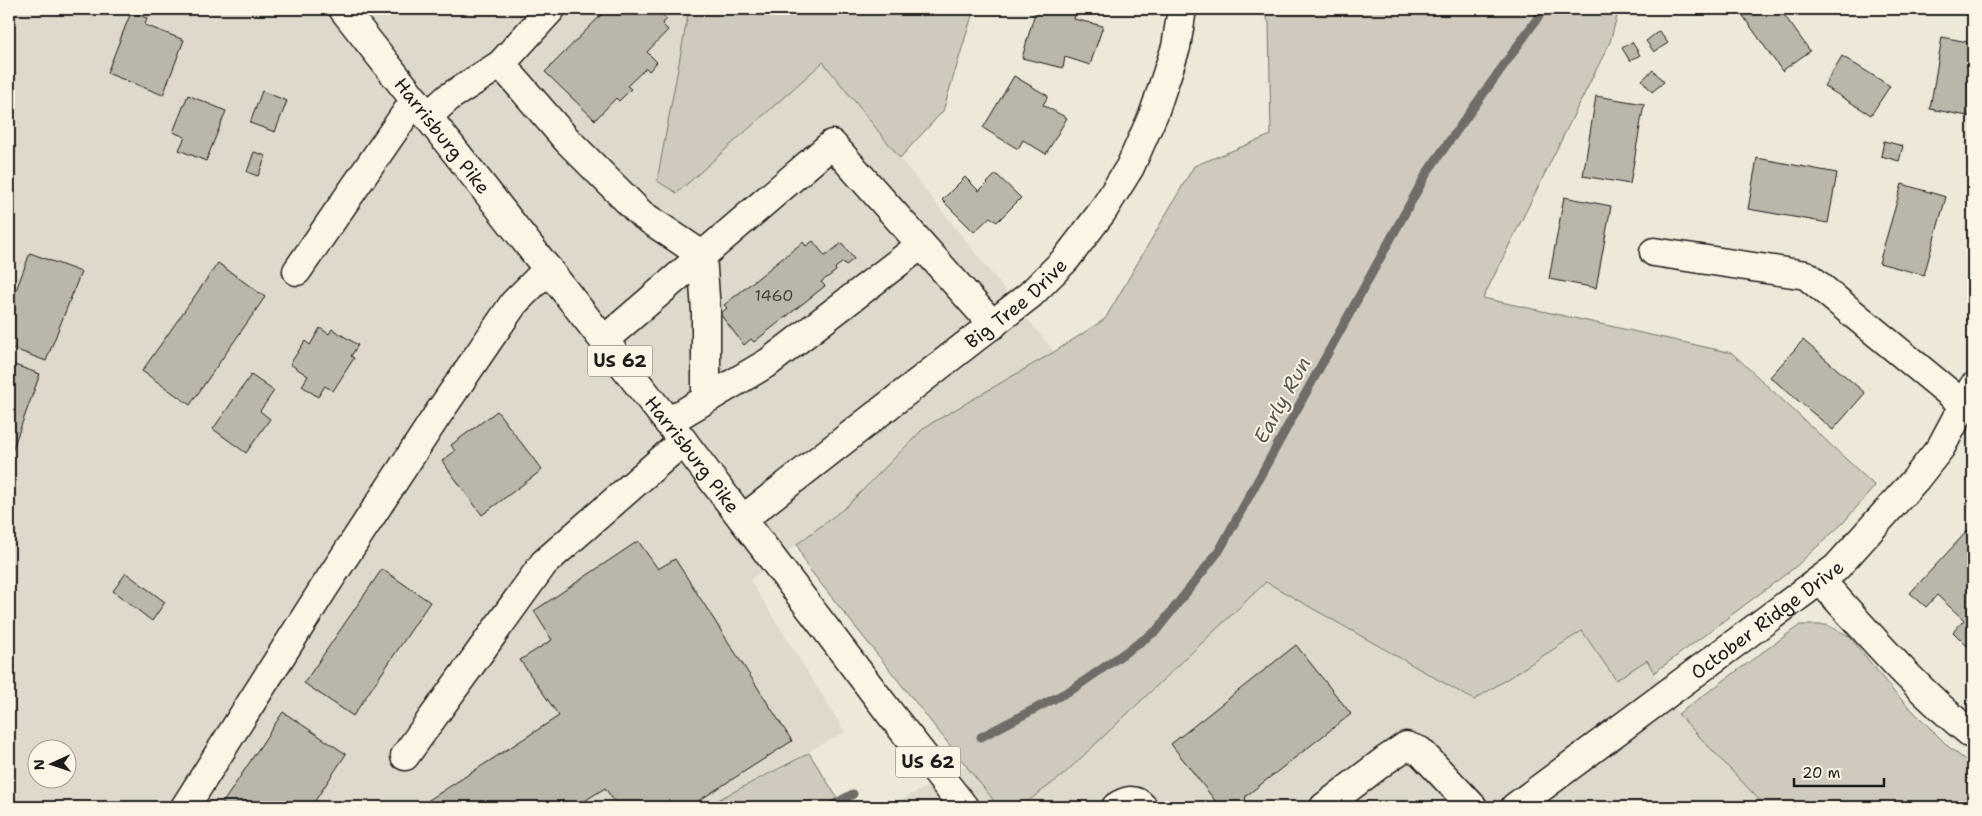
<svg xmlns="http://www.w3.org/2000/svg" width="1982" height="816" font-family="'Shantell Sans',sans-serif">
<style>
.built{fill:#ded9cb;fill-rule:evenodd}
.green{fill:#cfcabd;stroke:#76736c}
.lines{fill:none;stroke-linecap:round;stroke-linejoin:round}
.stream{stroke:#6f6c67;stroke-width:9}
.building{fill:#bab6aa;stroke:#1c1c1c}
.minor-casing{stroke:#1c1c1c;stroke-width:31}
.major-casing{stroke:#1c1c1c;stroke-width:31}
.minor{stroke:#fcf5e5;stroke-width:28}
.major{stroke:#fcf5e5;stroke-width:28}
.labels{text-anchor:middle;stroke-width:4;stroke-linejoin:round;paint-order:stroke}
.number-label{font-size:16px;fill:#444240}
.shield{fill:#fcf5e5;stroke:#5f5d58;stroke-width:1}
.shield-label{font-size:18px;font-weight:bold;fill:#1c1c1c}
.street-label{font-size:19px;fill:#1c1c1c;stroke:#fcf5e5}
.water-label{font-size:20px;font-style:italic;fill:#5b5854;stroke:#fcf5e5}
</style>
<rect width="100%" height="100%" fill="#eee8d9"/>
<filter id="ink" filterUnits="userSpaceOnUse"><feTurbulence type="fractalNoise" baseFrequency=".02" numOctaves="2"/><feDisplacementMap in="SourceGraphic" scale="10" xChannelSelector="R" yChannelSelector="G"/><feConvolveMatrix kernelMatrix="1 2 1 2 8 2 1 2 1" color-interpolation-filters="sRGB"/></filter>
<g filter="url(#ink)">
<!-- built -->
<g class="built">
<path d="M 9,9 L 689,9 L 657,180 L 677,193 L 823,61 L 1054,352 L 925,427 L 846,507 L 750,580 L 845,732 L 704,807 L 9,807 ZM 38,748 L 68,748 L 68,778 L 38,778 Z"/>
<path d="M 1266,582 L 1474,700 L 1583,630 L 1616,680 L 1647,660 L 1678,714 L 1766,807 L 1020,807 L 1062,776 Z"/>
<path d="M 966,766 L 999,807 L 888,807 Z"/>
</g>
<!-- green -->
<g class="green">
<path d="M 689,9 L 974,9 L 943,111 L 900,158 L 823,62 L 677,193 L 657,181 Z"/>
<path d="M 1262,9 L 1619,9 L 1610,42 L 1483,298 L 1732,353 L 1875,486 L 1843,523 L 1794,568 L 1654,673 L 1647,660 L 1616,680 L 1582,631 L 1474,700 L 1266,582 L 1062,776 L 1020,807 L 999,807 L 806,565 L 797,544 L 846,507 L 925,427 L 1054,352 L 1105,319 L 1194,166 L 1271,135 L 1269,23 Z"/>
<path d="M 1800,625 L 1827,625 L 1849,636 L 1894,692 L 1950,748 L 1973,766 L 1973,807 L 1766,807 L 1678,714 Z"/>
<path d="M 809,753 L 843,807 L 704,807 Z"/>
</g>
<g class="lines">
<!-- stream -->
<g class="stream">
<path d="M 981,737 L 1073,689 L 1156,631 L 1219,551 L 1428,171 L 1544,9"/>
<path d="M 829,807 L 853,794"/>
</g>
</g>
<!-- building -->
<g class="building">
<path d="M 607,9 L 656,9 L 667,19 L 662,24 L 668,30 L 647,52 L 657,62 L 649,71 L 646,68 L 627,86 L 631,89 L 619,101 L 616,98 L 595,120 L 545,72 Z"/>
<path d="M 1036,9 L 1077,9 L 1074,19 L 1103,26 L 1090,65 L 1065,57 L 1063,68 L 1022,58 Z"/>
<path d="M 1747,9 L 1780,9 L 1810,51 L 1782,71 L 1741,13 Z"/>
<path d="M 131,12 L 147,18 L 145,25 L 184,40 L 163,95 L 107,73 Z"/>
<path d="M 1659,31 L 1668,43 L 1654,52 L 1646,41 Z"/>
<path d="M 1942,37 L 1973,43 L 1973,117 L 1930,109 Z"/>
<path d="M 1632,42 L 1640,55 L 1630,61 L 1622,48 Z"/>
<path d="M 1842,56 L 1890,86 L 1871,115 L 1824,86 Z"/>
<path d="M 1653,70 L 1664,82 L 1652,92 L 1642,80 Z"/>
<path d="M 1014,76 L 1048,96 L 1043,105 L 1067,118 L 1046,154 L 1023,140 L 1018,149 L 983,128 Z"/>
<path d="M 262,91 L 287,101 L 275,132 L 250,123 Z"/>
<path d="M 188,95 L 226,111 L 206,161 L 179,150 L 185,137 L 173,132 Z"/>
<path d="M 1596,96 L 1644,104 L 1630,184 L 1583,176 Z"/>
<path d="M 1884,141 L 1903,146 L 1899,161 L 1881,156 Z"/>
<path d="M 254,152 L 266,156 L 258,176 L 247,172 Z"/>
<path d="M 1757,158 L 1837,173 L 1828,223 L 1748,209 Z"/>
<path d="M 996,174 L 1021,198 L 997,222 L 990,217 L 974,232 L 942,200 L 965,177 L 979,191 Z"/>
<path d="M 1902,184 L 1946,197 L 1924,275 L 1879,263 Z"/>
<path d="M 1564,197 L 1611,206 L 1596,288 L 1549,279 Z"/>
<path d="M 813,241 L 825,256 L 842,243 L 854,259 L 846,265 L 843,262 L 835,268 L 836,271 L 821,282 L 825,286 L 754,342 L 751,339 L 744,345 L 720,314 L 727,308 L 724,305 L 803,242 L 806,246 Z"/>
<path d="M 30,253 L 81,272 L 46,361 L 9,347 L 9,309 Z"/>
<path d="M 218,263 L 265,297 L 190,405 L 142,371 Z"/>
<path d="M 320,328 L 329,334 L 332,329 L 358,345 L 351,356 L 354,358 L 333,391 L 325,386 L 318,397 L 302,386 L 308,376 L 290,364 L 305,341 L 310,345 Z"/>
<path d="M 1803,340 L 1865,393 L 1833,430 L 1770,377 Z"/>
<path d="M 9,363 L 40,374 L 12,451 L 9,450 Z"/>
<path d="M 251,375 L 274,391 L 260,411 L 270,419 L 246,453 L 213,429 Z"/>
<path d="M 497,411 L 542,470 L 482,515 L 442,461 L 455,451 L 451,445 Z"/>
<path d="M 1970,528 L 1973,532 L 1973,639 L 1967,646 L 1953,632 L 1964,620 L 1937,595 L 1926,607 L 1910,593 Z"/>
<path d="M 638,541 L 658,569 L 675,559 L 792,741 L 689,807 L 618,807 L 605,788 L 575,807 L 418,807 L 559,716 L 520,660 L 552,640 L 534,611 Z"/>
<path d="M 382,569 L 430,602 L 353,716 L 304,683 Z"/>
<path d="M 126,573 L 165,602 L 152,621 L 113,591 Z"/>
<path d="M 1296,645 L 1351,714 L 1246,796 L 1244,807 L 1220,807 L 1171,744 Z"/>
<path d="M 283,712 L 346,754 L 311,807 L 220,807 Z"/>
</g>
<g class="lines">
<!-- minor casing -->
<g class="minor-casing">
<g id="minor">
<path d="M 501,64 L 567,140 L 641,214 L 702,255"/>
<path d="M 428,116 L 449,97 L 501,64 L 551,9"/>
<path d="M 1654,252 L 1806,275 L 1964,405"/>
<path d="M 702,255 L 706,311 L 706,399"/>
<path d="M 297,271 L 415,100"/>
<path d="M 604,340 L 832,144 L 993,325"/>
<path d="M 668,422 L 769,362 L 921,245"/>
<path id="s1" d="M 743,519 L 1030,295 L 1066,259 L 1102,212 L 1130,167 L 1154,113 L 1176,47 L 1182,9"/>
<path d="M 1820,580 C 1869,634 1916,690 1973,735"/>
<path d="M 405,756 L 544,563 L 683,441"/>
<path d="M 185,807 L 324,588 L 438,414 L 514,303 L 548,269"/>
<path d="M 1116,807 C 1126,800 1135,798 1143,807"/>
<path d="M 1324,807 L 1384,761 L 1406,746 L 1420,751 L 1473,807"/>
<path id="s2" d="M 1515,807 L 1836,568 L 1915,480 L 1941,447 L 1973,387"/>
</g>
</g>
<!-- major casing -->
<g class="major-casing">
<g id="major">
<path id="s3" d="M 343,9 L 683,441 L 892,716 L 964,807"/>
</g>
</g>
<!-- minor -->
<use href="#minor" class="minor"/>
<!-- major -->
<use href="#major" class="major"/>
</g>
</g>
<g class="labels">
<!-- number labels -->
<g class="number-label">
<text x="774" y="301">1460</text>
</g>
<!-- shield labels -->
<g class="shield">
<rect x="587.5" y="345.5" width="65" height="31" rx="4"/>
<rect x="895.5" y="746.5" width="65" height="31" rx="4"/>
</g>
<g class="shield-label">
<text x="620" y="367">US 62</text>
<text x="928" y="768">US 62</text>
</g>
<!-- street labels -->
<g class="street-label">
<text dy="7" stroke="none"><textPath href="#s3" startOffset="161">Harrisburg Pike</textPath></text>
<text dy="7" stroke="none"><textPath href="#s1" startOffset="348">Big Tree Drive</textPath></text>
<text dy="7" stroke="none"><textPath href="#s3" startOffset="566">Harrisburg Pike</textPath></text>
<text dy="7" stroke="none"><textPath href="#s2" startOffset="314">October Ridge Drive</textPath></text>
</g>
<!-- water labels -->
<g class="water-label">
<text transform="translate(1282 400) rotate(-61)" y="7">Early Run</text>
</g>
</g>
<!-- margin -->
<rect width="1982" height="816" fill="none" stroke="#fcf5e5" stroke-width="30"/>
<rect x="15" y="15" width="1952" height="786" fill="none" stroke="#1c1c1c" stroke-width="2" filter="url(#ink)"/>
<!-- north arrow -->
<g transform="translate(52 764) rotate(267)"><circle r="24" fill="#fcf5e5" stroke="#a29e95"/>
<path d="M0-4L9 19L0 12L-9 19Z" fill="#1c1c1c"/>
<text y="-8" font-size="14" font-weight="bold" text-anchor="middle" fill="#1c1c1c">N</text>
</g>
<!-- scale -->
<path d="M1794 778v8h90v-8" fill="none" stroke="#1c1c1c" stroke-width="2.5"/>
<text x="1802" y="778" font-size="15" fill="#1c1c1c" stroke="#fcf5e5" stroke-width="4" paint-order="stroke">20 m</text>
</svg>
